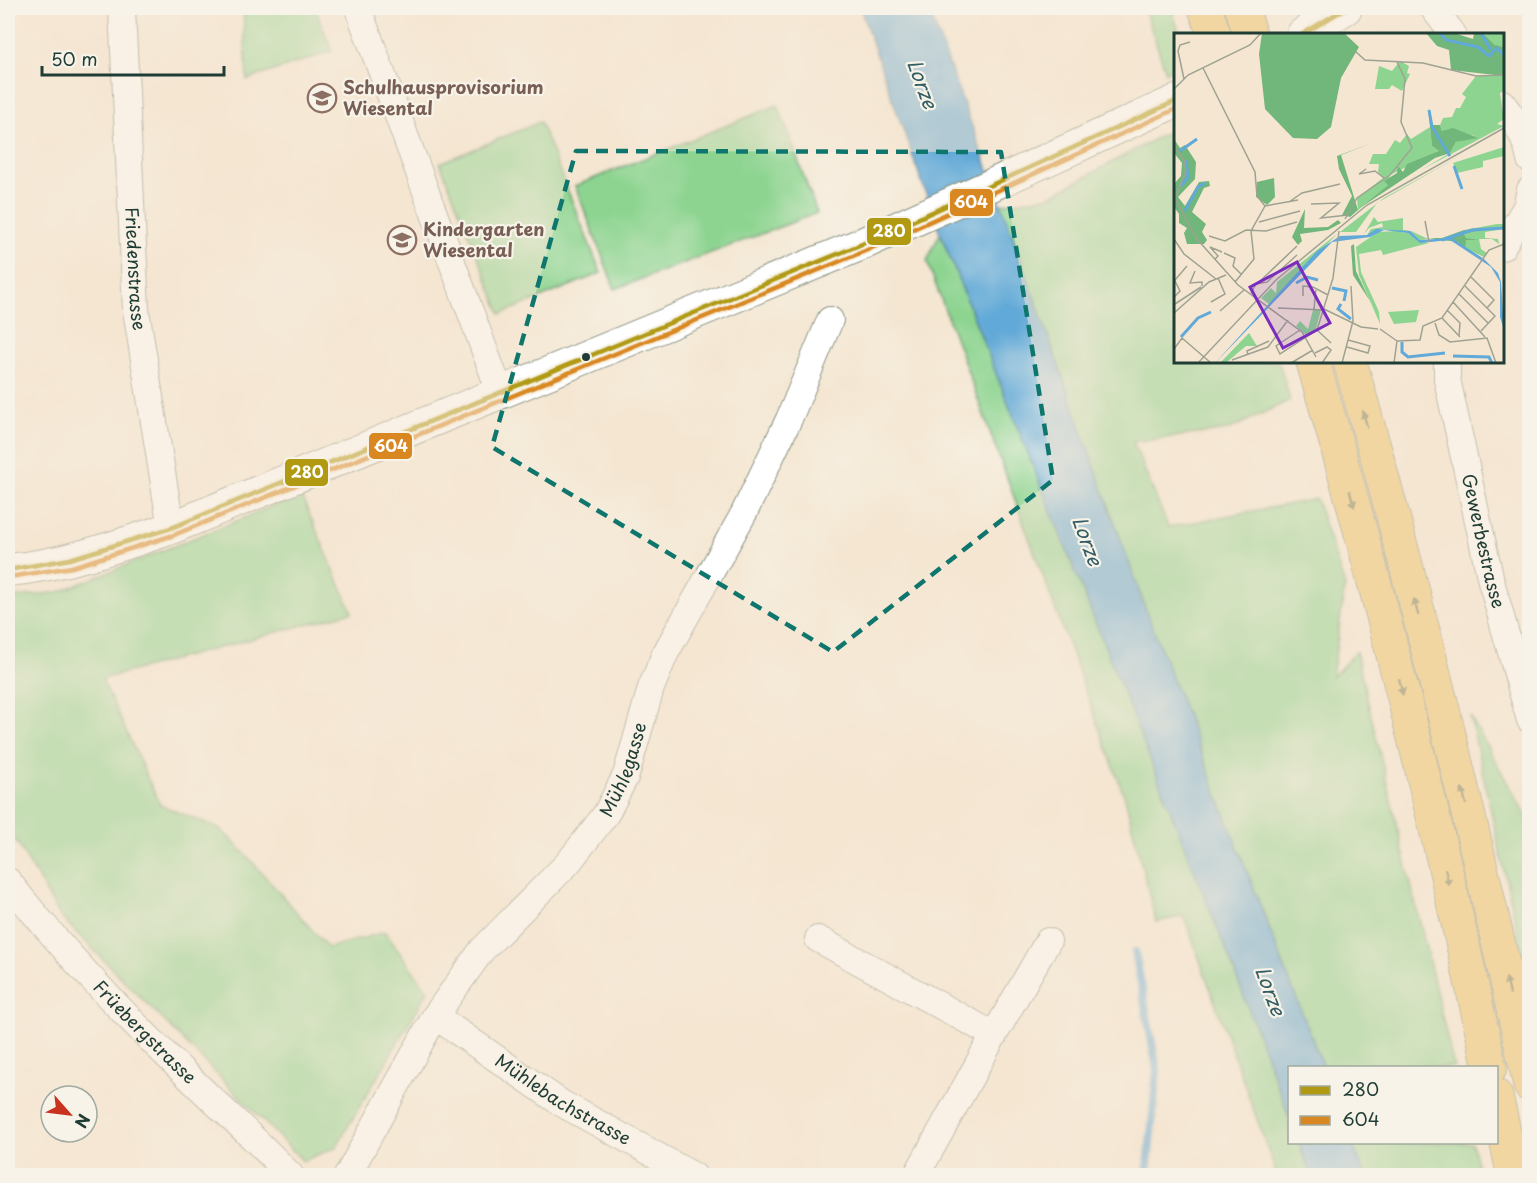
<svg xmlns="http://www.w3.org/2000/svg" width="1537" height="1183" font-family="'Playpen Sans',sans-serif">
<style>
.green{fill:#8cd490;stroke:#568862;stroke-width:1.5}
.water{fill:#61a9d8;stroke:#407386;stroke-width:1.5}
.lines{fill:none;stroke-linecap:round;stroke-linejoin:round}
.stream{stroke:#61a9d8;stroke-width:8}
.minor-casing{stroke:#8a9282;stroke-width:28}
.tertiary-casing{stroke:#8a9282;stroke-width:34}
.motorway-casing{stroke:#8a9282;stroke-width:35}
.minor{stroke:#fff;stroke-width:26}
.tertiary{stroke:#fff;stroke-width:32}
.motorway{stroke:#f0c469;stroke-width:33}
.bus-1-casing{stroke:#f7f3e8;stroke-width:9}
.bus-2-casing{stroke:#f7f3e8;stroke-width:9}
.bus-1{stroke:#b19a12;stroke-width:4.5}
.bus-2{stroke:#d98821;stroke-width:4.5}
.oneway{fill:#7d7a4c}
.marked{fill:none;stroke:#0f766e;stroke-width:4.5;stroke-dasharray:12 8;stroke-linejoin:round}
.bus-dot{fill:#1f3d34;stroke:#f7f3e8;stroke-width:2}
.labels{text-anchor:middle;stroke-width:4.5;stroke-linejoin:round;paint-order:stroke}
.education-label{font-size:18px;font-weight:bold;fill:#785e54;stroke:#f7f3e8;text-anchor:start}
.street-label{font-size:18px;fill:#1f3d34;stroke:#f7f3e8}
.water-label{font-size:20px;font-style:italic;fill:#335d65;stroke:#f7f3e8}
.inset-river{fill:none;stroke:#61a9d8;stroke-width:3}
.inset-road{fill:none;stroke:#9fa292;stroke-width:1.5}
.view{fill:#7b2cbf;fill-opacity:0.15;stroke:#7b2cbf;stroke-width:3}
.inset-edge{fill:none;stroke:#1f3d34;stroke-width:3}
.line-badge{stroke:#f7f3e8;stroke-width:2}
.badge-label{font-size:16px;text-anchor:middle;font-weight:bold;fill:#fff}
</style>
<rect width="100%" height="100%" fill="#f7f3e8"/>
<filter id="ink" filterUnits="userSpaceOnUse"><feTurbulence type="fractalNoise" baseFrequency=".0167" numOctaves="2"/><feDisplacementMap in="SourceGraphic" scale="12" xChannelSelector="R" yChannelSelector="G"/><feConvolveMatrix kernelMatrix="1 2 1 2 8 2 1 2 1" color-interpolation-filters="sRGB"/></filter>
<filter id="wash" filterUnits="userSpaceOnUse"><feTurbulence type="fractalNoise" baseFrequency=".008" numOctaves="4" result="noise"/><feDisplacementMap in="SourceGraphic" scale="24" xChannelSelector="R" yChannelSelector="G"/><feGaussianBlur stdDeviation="1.35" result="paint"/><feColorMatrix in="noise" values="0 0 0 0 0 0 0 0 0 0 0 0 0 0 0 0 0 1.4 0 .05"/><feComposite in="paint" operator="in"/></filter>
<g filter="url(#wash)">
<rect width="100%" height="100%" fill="#f4e6d1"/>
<!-- green -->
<g class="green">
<path d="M 243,8 L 315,8 L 332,51 L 247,80 Z"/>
<path d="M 1144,8 L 1171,8 L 1180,34 L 1176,34 L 1175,67 L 1166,72 Z"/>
<path d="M 778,105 L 817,213 L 615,289 L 575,186 Z"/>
<path d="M 540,122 L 601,273 L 501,314 L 440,163 Z"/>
<path d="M 1175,128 L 1176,362 L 1279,362 L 1290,400 L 1228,430 L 1133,442 L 1168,527 L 1316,499 L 1345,586 L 1332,677 L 1356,652 L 1454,1067 L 1323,1067 L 1145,608 L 1001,204 L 1050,196 Z"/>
<path d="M 940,233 L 1229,957 L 1289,1117 L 1290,1142 L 1299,1143 L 1311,1175 L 1277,1175 L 1184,916 L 1156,922 L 1125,798 L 927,261 Z"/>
<path d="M 301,495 L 352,612 L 102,679 L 160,805 L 220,829 L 246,855 L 328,948 L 385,932 L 428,991 L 336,1147 L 303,1161 L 60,916 L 8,827 L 8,598 L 59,592 Z"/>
<path d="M 1470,716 L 1529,821 L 1529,984 Z"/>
<path d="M 1352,1143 L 1472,1143 L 1480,1175 L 1365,1175 Z"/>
</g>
<!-- water -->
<g class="water">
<path d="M 860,8 L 928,8 L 1001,204 L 1145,608 L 1323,1067 L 1290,1068 L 1289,1117 L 1229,957 L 940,233 Z"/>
<path d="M 1299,1143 L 1352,1143 L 1365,1175 L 1311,1175 Z"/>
</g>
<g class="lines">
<!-- stream -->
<path class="stream" d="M 1135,952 L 1157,1069 L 1147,1176"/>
</g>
</g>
<g filter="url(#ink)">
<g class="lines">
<!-- minor casing -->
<g class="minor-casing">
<g id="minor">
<path id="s1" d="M 122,8 L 136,310 L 171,528"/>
<path d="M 358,8 L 500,392"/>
<path d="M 1433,8 L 1453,34"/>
<path d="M 1502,103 C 1516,121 1526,138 1530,160"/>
<path d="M 1502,247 L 1526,207 L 1530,190"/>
<path id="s2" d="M 1447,362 L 1447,379 L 1491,581 L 1530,720"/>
<path id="s3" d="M 8,881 C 64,953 129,1020 195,1083 C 227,1114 260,1143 291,1176"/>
<path d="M 818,939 L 994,1035 L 916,1176"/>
<path id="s4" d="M 435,1016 L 561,1103 L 694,1176"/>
<path d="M 994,1035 L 1048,941"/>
<path id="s5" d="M 347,1176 L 435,1016 L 482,950 L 568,863 L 606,814 L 626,775 L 651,688 L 665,654 L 744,513 L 789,419 L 830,320"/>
</g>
</g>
<!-- tertiary casing -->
<g class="tertiary-casing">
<g id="tertiary">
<path d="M 1303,34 L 1346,8"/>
<path d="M 8,570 C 64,565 118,546 171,528 L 862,244 L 1176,101"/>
</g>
</g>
<!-- motorway casing -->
<g class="motorway-casing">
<g id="motorway">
<path d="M 1205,8 L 1214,34"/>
<path d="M 1242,8 L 1250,34"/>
<path d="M 1313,362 C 1381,595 1439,830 1490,1068"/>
<path d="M 1350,362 C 1419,600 1477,842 1530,1085"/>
<path d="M 1496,1096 L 1514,1176"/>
</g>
</g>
<!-- minor -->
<use href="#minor" class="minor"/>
<!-- tertiary -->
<use href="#tertiary" class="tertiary"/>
<!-- motorway -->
<use href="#motorway" class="motorway"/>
<!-- bus-1 casing -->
<g class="bus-1-casing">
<g id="bus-1">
<path d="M 1303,34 L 1346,8"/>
<path d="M 8,570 L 70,559 L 171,528 L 862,244 L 1176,101"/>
</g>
</g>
<!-- bus-2 casing -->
<g class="bus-2-casing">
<path id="bus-2" d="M 9,577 L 72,567 L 174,535 L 865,251 L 1176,109"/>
</g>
<!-- bus-1 -->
<use href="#bus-1" class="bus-1"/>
<!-- bus-2 -->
<use href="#bus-2" class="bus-2"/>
</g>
<!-- one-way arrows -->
<defs><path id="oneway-solid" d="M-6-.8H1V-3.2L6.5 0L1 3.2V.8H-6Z" transform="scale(1.5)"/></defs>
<g class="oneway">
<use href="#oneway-solid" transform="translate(1365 419) rotate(-105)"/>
<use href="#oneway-solid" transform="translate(1352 499) rotate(74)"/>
<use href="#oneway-solid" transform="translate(1416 607) rotate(-105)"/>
<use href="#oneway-solid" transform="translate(1401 687) rotate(76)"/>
<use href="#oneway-solid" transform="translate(1464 796) rotate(-104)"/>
<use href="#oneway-solid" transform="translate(1447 877) rotate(77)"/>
<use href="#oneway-solid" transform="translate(1508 986) rotate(-103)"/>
</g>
</g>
<!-- marked area -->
<path d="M0 0H1537V1183H0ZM 576,151 L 1001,152 L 1053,480 L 833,652 L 492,447 Z" fill="#f4e6d1" fill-opacity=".55" fill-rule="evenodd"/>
<path class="marked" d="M 576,151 L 1001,152 L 1053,480 L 833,652 L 492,447 Z"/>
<!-- icons -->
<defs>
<g id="school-ring" transform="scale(1.5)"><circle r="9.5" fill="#f7f3e8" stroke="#8d6e63" stroke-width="1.5"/><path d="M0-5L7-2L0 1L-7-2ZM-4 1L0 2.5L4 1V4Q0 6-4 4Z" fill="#8d6e63"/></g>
</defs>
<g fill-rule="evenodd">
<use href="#school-ring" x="322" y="98"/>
<use href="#school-ring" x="402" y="240"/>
</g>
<!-- markers -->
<circle class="bus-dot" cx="586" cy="357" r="5"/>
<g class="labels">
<!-- education labels -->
<g class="education-label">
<text x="343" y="94">Schulhausprovisorium<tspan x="343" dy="21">Wiesental</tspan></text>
<text x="423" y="236">Kindergarten<tspan x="423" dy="21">Wiesental</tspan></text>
</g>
<!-- street labels -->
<g class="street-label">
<text dy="6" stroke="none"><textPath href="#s1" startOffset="261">Friedenstrasse</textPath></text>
<text dy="6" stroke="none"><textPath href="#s2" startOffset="183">Gewerbestrasse</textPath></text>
<text dy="6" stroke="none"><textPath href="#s5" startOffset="496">Mühlegasse</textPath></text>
<text dy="6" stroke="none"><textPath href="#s3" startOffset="204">Früebergstrasse</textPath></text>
<text dy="6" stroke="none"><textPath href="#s4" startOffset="153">Mühlebachstrasse</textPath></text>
</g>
<!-- water labels -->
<g class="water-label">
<text transform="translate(922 84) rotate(70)" y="7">Lorze</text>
<text transform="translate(1087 541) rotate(70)" y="7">Lorze</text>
<text transform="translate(1270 991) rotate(70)" y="7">Lorze</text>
</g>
</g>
<!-- overview -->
<g transform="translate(1174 33)">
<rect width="330" height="330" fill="#f4e6d1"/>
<path d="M 309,0 L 330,0 L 330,14 L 322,13 ZM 226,28 L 235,33 L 233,40 L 236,41 L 228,58 L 218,52 L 215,56 L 201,56 L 205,33 L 218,38 ZM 330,42 L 330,58 L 326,60 L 330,86 L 323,91 L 330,93 L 247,137 L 276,120 L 282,109 L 301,103 L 268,98 L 266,92 L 269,85 L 278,84 L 282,75 L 286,75 L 292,64 L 288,61 L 302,43 ZM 256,94 L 258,113 L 265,118 L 216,142 L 214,152 L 184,177 L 183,165 L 209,145 L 204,139 L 205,131 L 195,131 L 199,121 L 212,121 L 221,107 L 226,110 L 233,101 L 237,106 ZM 330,114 L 330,123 L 309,128 L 309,134 L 283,140 L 279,130 ZM 289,121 L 203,170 L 182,199 L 166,199 L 210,165 ZM 200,184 L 204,189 L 229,185 L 229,197 L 237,198 L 254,206 L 246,207 L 236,198 L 226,199 L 234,200 L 244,208 L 255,210 L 209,222 L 207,217 L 185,221 L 187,239 L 202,272 L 205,279 L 206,291 L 185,242 L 182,214 L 204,199 L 222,198 L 208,196 L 193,202 L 197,196 L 209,194 L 208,190 L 195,195 L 190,201 ZM 323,191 L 330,191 L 330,196 L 311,199 L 311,205 L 324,206 L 325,211 L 318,206 L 305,206 L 307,216 L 313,220 L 310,224 L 291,215 L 291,207 L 304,207 L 291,205 L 290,201 L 297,197 L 290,197 ZM 163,201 L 95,271 L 87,265 L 97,255 L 102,260 L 103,249 ZM 139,277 L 147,277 L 141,299 L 133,303 L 122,293 L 126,288 L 134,296 ZM 245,277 L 242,289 L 220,291 L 214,279 ZM 75,300 L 83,313 L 72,313 L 53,329 L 47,329 Z" fill="#8cd490"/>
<path d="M 88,0 L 170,0 L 185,14 L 167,45 L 157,94 L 143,106 L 119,105 L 91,76 L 85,21 ZM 252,0 L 280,0 L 299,6 L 300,0 L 309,0 L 321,12 L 330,14 L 330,43 L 277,37 L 275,17 L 263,13 ZM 254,75 L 259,92 L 266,92 L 268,98 L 279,95 L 304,105 L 282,109 L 276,120 L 261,125 L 186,175 L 214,152 L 210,148 L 223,140 L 224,133 L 229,139 L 233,131 L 265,118 L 258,113 ZM 0,106 L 6,115 L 11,112 L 22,129 L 21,146 L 4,164 L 11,173 L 25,149 L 35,148 L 36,153 L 30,155 L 18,179 L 32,191 L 28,199 L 33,207 L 30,211 L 13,211 L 10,200 L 13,195 L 5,190 L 5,181 L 0,174 L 0,151 L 7,143 L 8,130 L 0,120 ZM 201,109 L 167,122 L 184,177 L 176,184 L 168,182 L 178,163 L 165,136 L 163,123 ZM 100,145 L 101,164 L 93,172 L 82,164 L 83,149 ZM 131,176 L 130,195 L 154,194 L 164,187 L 167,190 L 154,197 L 126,201 L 128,208 L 124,212 L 118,204 ZM 290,197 L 302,198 L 290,201 L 292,205 L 306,207 L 292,207 L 291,215 L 310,226 L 291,216 L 284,209 L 254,205 L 268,205 ZM 180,211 L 182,238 L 196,268 L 179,242 L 177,213 Z" fill="#71b67a"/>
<path d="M 202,196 L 236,198 L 246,207 L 278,205 L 310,226 L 324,240 L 327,249 L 330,297 L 326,284 L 326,249 L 317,234 L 276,207 L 246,210 L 234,200 L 210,197 L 196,204 L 158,209 L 41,330 L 143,218 L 166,203 L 193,202 Z" fill="#61a9d8"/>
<path class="inset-river" d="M 266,0 L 272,7 L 304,14 L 315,23 L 323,15 L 330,22M 307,0 L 317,17M 255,77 L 258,94 L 276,123M 6,118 L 23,106M 280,133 L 288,156M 7,153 L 14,144 L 12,127M 11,178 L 24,154 L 31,150M 268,207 L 298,197 L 330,195M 122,250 L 133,244 L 144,247M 158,255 L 172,258 L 170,268M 167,271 L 164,276 L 177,286M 7,304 L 24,285 L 37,279M 228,309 L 228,319 L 234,324 L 271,320M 279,323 L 315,324 L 318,330"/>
<path class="inset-road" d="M 181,18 L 191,27 L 249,30 L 302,43 L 330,42M 29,35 L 81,139 L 83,163 L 91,173M 10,46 L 4,18 L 6,12 L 16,9M 0,56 L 14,42 L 76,12 L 87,0M 0,114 L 10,127 L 12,138 L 1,165 L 22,205 L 64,252 L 128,299 L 142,324M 192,136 L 185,141 L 201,138 L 210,145M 115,169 L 128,160 L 166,151M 137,171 L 165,170 L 147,185 L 174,182M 91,173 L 124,167M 171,186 L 183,165 L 216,142 L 238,115 L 227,89 L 231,46 L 223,29M 251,188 L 255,209M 85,189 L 126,178M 35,203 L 51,208 L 72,197 L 92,198 L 123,189M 0,206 L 10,221 L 42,246M 50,220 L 61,225 L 59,233 L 67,241M 41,226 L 44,223 L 36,214 L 48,219M 21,238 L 16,250 L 28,249 L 28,253M 297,244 L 320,267 L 313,275M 0,246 L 6,258 L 0,264M 1,247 L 13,233M 61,249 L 80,226 L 77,198 L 91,173M 84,250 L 123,213M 291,253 L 321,283 L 307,298M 77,260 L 82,251 L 93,249 L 123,222M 285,261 L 314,290M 129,263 L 129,253 L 139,254 L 154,262M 37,269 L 51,261 L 44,245M 279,269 L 311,304M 1,271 L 27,254M 104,275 L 150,277M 140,276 L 142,255M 150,276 L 187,294 L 204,296M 273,277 L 286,290 L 285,303M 46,278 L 70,257M 0,280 L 35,249 L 52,242M 268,285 L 286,304M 261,290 L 265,302 L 276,309 L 313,305 L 322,330M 206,296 L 223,308M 126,297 L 102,313 L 106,321 L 143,297 L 159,245 L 165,198M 143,297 L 157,310M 223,308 L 246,307 L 249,293 L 268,285 L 315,217 L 330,211M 173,314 L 194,320 L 196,313 L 174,307M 0,316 L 8,305 L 37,330M 141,320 L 153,314 L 157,317 L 148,330M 74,322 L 73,318 L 95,308M 58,327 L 94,314 L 114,287M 24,330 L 102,247 L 193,172 L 330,95M 117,330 L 139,317M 168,330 L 179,288 L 177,253M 220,330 L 223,308"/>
<path class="view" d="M 123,229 L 156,290 L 109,315 L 76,254 Z"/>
<rect width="330" height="330" class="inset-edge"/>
</g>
<g class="line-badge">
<rect x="949" y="188" width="45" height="29" rx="6" fill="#d98821"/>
<rect x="866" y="217" width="46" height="29" rx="6" fill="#b19a12"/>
<rect x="368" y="432" width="45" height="28" rx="6" fill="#d98821"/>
<rect x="284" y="458" width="45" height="29" rx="6" fill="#b19a12"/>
</g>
<g class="badge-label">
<text x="971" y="208">604</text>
<text x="889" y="237">280</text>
<text x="391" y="452">604</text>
<text x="307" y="478">280</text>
</g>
<!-- margin -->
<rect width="1537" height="1183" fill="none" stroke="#f7f3e8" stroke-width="30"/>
<!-- legend -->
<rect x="1288" y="1066" width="210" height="78" fill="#f7f3e8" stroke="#a1aaa0" stroke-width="1.5"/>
<rect x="1300" y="1086" width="30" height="9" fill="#b19a12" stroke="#a1aaa0" stroke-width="1.5"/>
<text x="1342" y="1096" font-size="18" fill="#1f3d34">280</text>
<rect x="1300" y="1116" width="30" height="9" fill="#d98821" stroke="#a1aaa0" stroke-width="1.5"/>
<text x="1342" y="1126" font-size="18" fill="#1f3d34">604</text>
<!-- north arrow -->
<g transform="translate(69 1114) rotate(118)"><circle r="28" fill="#f7f3e8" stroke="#a1aaa0" stroke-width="1.5"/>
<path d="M0-4.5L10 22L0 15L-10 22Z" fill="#c8321e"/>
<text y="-9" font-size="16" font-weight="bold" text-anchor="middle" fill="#1f3d34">N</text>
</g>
<!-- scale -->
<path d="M42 66v9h182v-9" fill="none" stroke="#1f3d34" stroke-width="3"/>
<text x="51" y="66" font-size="18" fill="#1f3d34" stroke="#f7f3e8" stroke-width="4.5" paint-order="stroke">50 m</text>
</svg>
